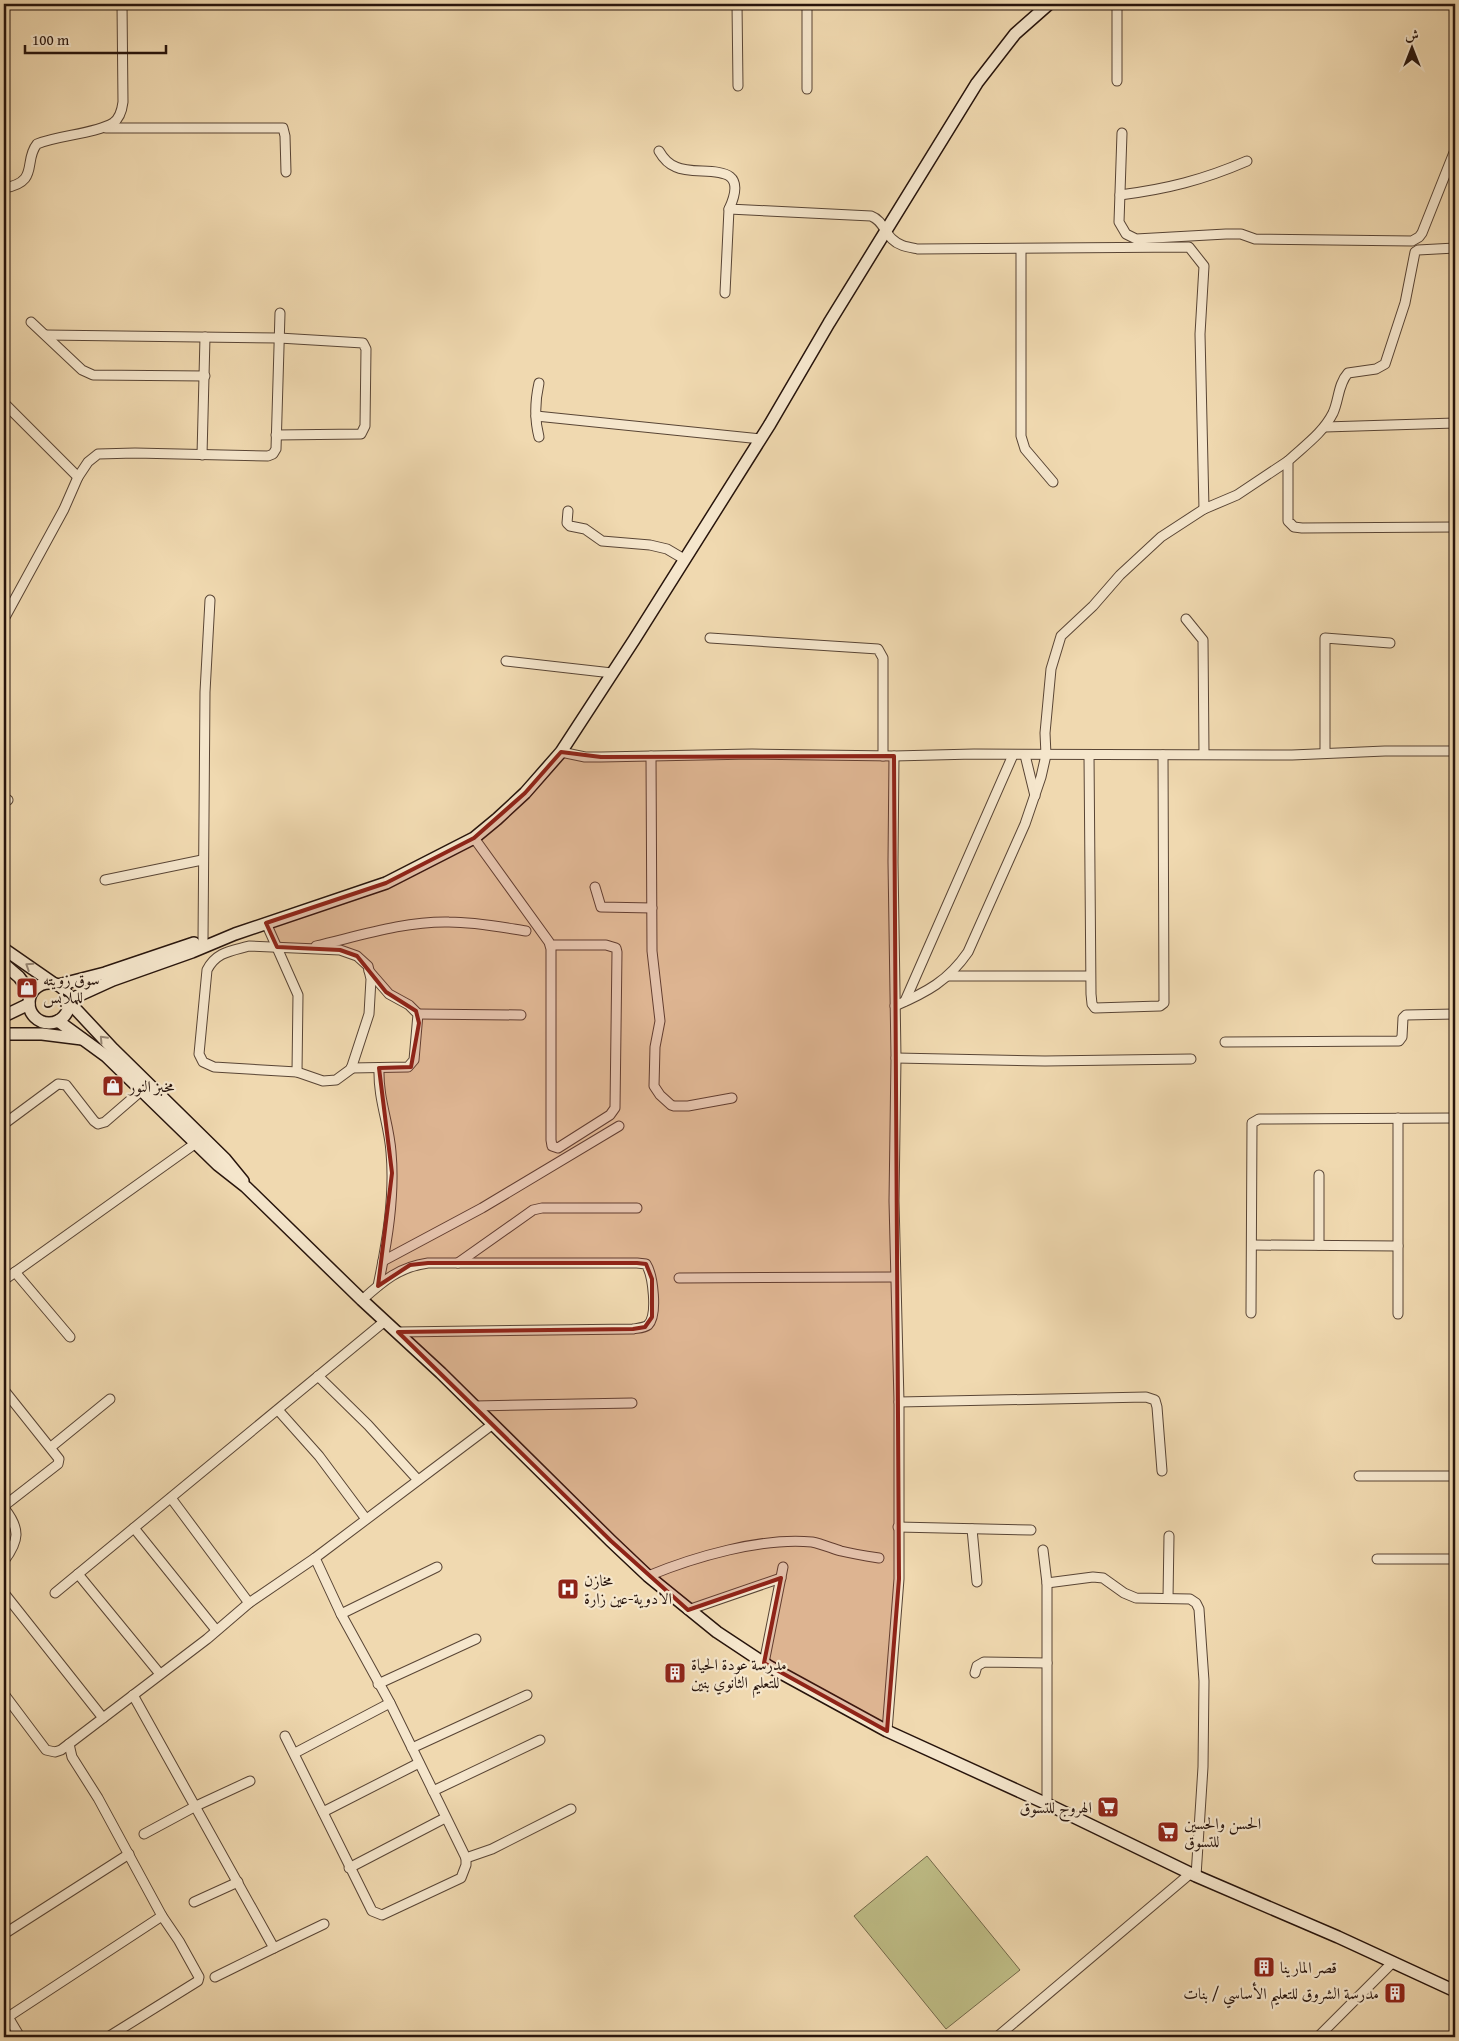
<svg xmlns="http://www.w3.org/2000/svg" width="1459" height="2041" font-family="'Gentium Book Plus',Amiri,serif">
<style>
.green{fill:#bfbe87;stroke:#73694a}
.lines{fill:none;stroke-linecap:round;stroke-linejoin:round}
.street-casing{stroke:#594535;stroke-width:11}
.secondary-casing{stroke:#27140c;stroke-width:14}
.street{stroke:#f5e6cc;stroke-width:9}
.secondary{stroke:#f5e6cc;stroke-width:11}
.oneway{stroke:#988876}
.marked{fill:#8f2418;fill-opacity:0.2;stroke:#8f2418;stroke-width:4;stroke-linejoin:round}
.labels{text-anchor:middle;stroke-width:4.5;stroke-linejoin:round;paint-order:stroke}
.poi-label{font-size:16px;fill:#27140c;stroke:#f5e6cc;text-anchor:start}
</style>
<rect width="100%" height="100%" fill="#f0d9b0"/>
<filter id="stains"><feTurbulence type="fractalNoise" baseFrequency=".004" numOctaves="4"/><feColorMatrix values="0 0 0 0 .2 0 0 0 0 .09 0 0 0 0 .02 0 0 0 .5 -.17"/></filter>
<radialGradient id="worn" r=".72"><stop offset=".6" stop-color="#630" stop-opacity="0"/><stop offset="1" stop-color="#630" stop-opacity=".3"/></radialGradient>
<!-- green -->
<path class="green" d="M 927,1856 L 1020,1970 L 946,2029 L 854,1916 Z"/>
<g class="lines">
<!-- street casing -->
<g class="street-casing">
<g id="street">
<path d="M 737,4 L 738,86"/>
<path d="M 807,4 L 807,89"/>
<path d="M 1117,81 L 1117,4"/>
<path d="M 106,128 L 283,128 L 285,136 L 286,172"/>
<path d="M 1122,133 L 1119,222 L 1126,234 L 1136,239 L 1226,234 L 1241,234 L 1255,239 L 1412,241 L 1419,237 L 1422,233 L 1455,150"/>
<path d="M 659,151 C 663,158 668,164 676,167 C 698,178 753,157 729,209 L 871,216 C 882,220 884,231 892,239 C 899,246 908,247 918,249 L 1189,247 L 1204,266 L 1200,334 L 1204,509 L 1237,495 L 1288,461"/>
<path d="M 4,188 C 40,182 23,161 37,144 C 59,135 95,134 113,123 C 119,119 122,110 123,102 L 122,4"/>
<path d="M 1120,195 C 1167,189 1203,180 1247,161"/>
<path d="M 1455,248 L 1418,250 L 1415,252 L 1405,303 L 1385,364 L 1376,369 L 1348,373 C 1338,384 1339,400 1333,413 C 1323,433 1304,446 1288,461 L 1288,521 L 1294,527 L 1302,528 L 1455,527"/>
<path d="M 1021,249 L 1021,436 L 1025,449 L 1053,482"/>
<path d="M 725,293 L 729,209"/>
<path d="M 31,322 L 82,370 L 93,375 L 205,376"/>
<path d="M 46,335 L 279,338 L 363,343 L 366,349 L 365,426 L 361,434 L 276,435"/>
<path d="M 539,383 C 535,401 534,418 539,437"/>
<path d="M 4,403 L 78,477"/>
<path d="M 536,416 L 761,439"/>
<path d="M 1325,427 L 1455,423"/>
<path d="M 202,455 L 205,337"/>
<path d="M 568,511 L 567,523 L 570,526 L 585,529 L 602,541 L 650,545 L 667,549 L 684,559"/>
<path d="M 4,619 L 64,509 L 78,477 L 88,462 L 98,454 L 135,453 L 268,456 L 273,454 L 276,449 L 280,313"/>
<path d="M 1186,619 L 1203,640 L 1204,754"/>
<path d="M 710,638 L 878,649 L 883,658 L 883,756"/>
<path d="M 506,661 L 612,673"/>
<path d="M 561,752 L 585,757 L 601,757 L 752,754 L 894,756 L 974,754 L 1292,755 L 1385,751 L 1455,751"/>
<path d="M 1325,753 L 1325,638 L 1390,643"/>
<path d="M 1025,755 L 1035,796"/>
<path d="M 1089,755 L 1091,994 L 1092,1004 L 1095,1008 L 1160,1006 L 1164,1003 L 1163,755"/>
<path d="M 651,756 L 652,951 L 660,1021 L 655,1047 L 654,1086 L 660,1095 L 671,1105 L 674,1106 L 688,1106 L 732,1098"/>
<path d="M 4,798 L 8,800"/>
<path d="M 474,838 L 549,942 L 551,949 L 551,1140 L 552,1146 L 558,1148 L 610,1115 L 615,1108 L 617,952 L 616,948 L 606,945 L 550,945"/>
<path d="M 105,880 L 202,860"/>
<path d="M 595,887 L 601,907 L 652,908"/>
<path d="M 266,923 L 298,995 L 297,1072"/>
<path d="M 203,941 L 205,692 L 210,600"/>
<path d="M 249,946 L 340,950 L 357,956 L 368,966 L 371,979 L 369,1014 L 351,1069 L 336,1080 L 323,1081 L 297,1072 L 214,1067 L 203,1062 L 199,1054 L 207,970 C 216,952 231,951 249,946 Z"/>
<path d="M 316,946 C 359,936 405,921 449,922 C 475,922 501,927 526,931"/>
<path d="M 948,976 L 1090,976"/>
<path d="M 905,1001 L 1013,755"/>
<path d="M 895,1006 C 927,992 948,981 968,952 L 1025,824 L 1041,777 L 1046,755 L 1045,733 L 1051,669 L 1061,636 L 1093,606 L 1120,575 L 1161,537 L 1204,509"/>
<path d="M 418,1014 L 521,1015"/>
<path d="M 1225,1042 L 1399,1041 L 1402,1037 L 1403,1018 L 1406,1015 L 1455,1014"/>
<path d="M 896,1058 L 1045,1061 L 1191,1059"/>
<path d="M 351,1068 L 408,1067 L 414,1060 L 418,1014 L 409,1005 L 389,994 L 369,971"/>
<path d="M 1398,1118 L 1398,1314"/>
<path d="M 4,1124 L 58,1084 L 66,1085 L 94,1121 L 98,1124 L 105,1122 L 142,1090"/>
<path d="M 1252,1245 L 1398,1246"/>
<path d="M 1319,1245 L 1319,1175"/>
<path d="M 383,1261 L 482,1208 L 619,1126"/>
<path d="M 458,1263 L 533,1210 L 542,1208 L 637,1208"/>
<path d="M 15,1272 L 70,1337"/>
<path d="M 679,1278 L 895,1277"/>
<path d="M 4,1280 L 196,1143"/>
<path d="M 378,1286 C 387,1243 395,1196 391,1152 C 389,1123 378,1100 379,1068"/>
<path d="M 362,1300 C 383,1281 399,1267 428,1263 L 637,1263 L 646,1264 C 653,1275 658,1315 648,1325 C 644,1328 638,1328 633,1329 L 398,1332"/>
<path d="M 1251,1313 L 1252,1123 L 1259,1119 L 1455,1118"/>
<path d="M 318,1376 L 368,1425 L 418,1480"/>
<path d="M 4,1390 L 59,1459 L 58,1464 L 4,1506"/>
<path d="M 899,1402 L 1146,1397 L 1155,1400 L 1157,1407 L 1162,1471"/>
<path d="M 475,1406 L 632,1403"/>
<path d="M 278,1410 L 319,1456 L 366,1519"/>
<path d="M 51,1447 L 110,1399"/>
<path d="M 1359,1476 L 1455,1476"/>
<path d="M 171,1498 L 249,1603"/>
<path d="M 4,1508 C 21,1529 19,1541 4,1561"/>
<path d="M 898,1527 L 1031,1530"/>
<path d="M 134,1528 L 216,1630"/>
<path d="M 972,1529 L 977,1582"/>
<path d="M 1043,1550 L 1047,1583 L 1047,1804"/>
<path d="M 315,1558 L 341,1614 L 390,1703 L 466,1858 L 492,1849 L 571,1809"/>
<path d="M 1377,1559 L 1455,1559"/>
<path d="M 78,1574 L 160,1674"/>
<path d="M 648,1576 C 694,1557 762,1537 812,1542 C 822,1544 831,1548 841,1551 C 853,1554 866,1556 879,1558"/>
<path d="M 1047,1583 L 1093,1577 L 1103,1578 L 1124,1593 L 1136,1598 L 1190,1599 L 1196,1603 L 1199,1609 L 1204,1681 L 1203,1767 L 1196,1876"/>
<path d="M 4,1593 L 103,1718"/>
<path d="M 55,1593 L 385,1321"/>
<path d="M 1168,1598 L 1169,1536"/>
<path d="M 688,1610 L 781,1578"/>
<path d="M 341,1614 L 437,1567"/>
<path d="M 764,1663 L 783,1567"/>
<path d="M 975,1673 L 977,1666 L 984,1662 L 1047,1663"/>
<path d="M 378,1684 L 476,1639"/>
<path d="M 4,1694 L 46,1750 L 55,1752 L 61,1750 L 207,1639 L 249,1603 L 315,1558 L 493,1424"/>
<path d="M 133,1695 L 274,1948 L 215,1977"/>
<path d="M 887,1731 L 899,1579 L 899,1402 L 894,1201 L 896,1058 L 893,862 L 894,756"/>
<path d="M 285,1736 L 372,1911 L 382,1915 L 461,1878 L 466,1865 L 466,1858"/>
<path d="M 69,1744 L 72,1757 L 98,1798 L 162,1916 L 179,1941 L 199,1977 L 198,1981 L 108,2037"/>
<path d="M 412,1748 L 527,1695"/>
<path d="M 295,1753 L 390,1703"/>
<path d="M 433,1791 L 540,1740"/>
<path d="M 323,1812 L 419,1763"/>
<path d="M 144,1834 L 196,1806 L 250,1781"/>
<path d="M 349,1868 L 445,1818"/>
<path d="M 194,1902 L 238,1882"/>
<path d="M 4,1934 L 129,1854"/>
<path d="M 274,1948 L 324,1924"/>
<path d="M 4,2010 L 20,2037"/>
<path d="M 8,2017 L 162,1916"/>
<path d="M 997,2037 L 1191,1873"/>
<path d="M 1318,2037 L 1393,1962"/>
</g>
</g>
<!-- secondary casing -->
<g class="secondary-casing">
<g id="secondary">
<path d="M 4,949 L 53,983"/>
<path d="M 4,964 L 19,977 L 31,993"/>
<circle cx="49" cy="1003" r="20"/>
<path d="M 58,985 L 105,973 L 194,943"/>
<path d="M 69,1000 L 113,980 L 192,952 L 235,934 L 386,883 L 474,838 L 497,819 L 525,793 L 561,752 L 634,640 L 770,424 L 829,323 L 977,83 L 1015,34 L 1049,4"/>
<path d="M 69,1002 L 113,1049 L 225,1159 L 243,1181"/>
<path d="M 4,1016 L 29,1004"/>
<path d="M 58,1021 L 106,1056 L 218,1165 L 246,1187 L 362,1300 L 441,1373 L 611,1541 L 648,1576 L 717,1632 L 770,1667 L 887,1731 L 1047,1804 L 1196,1876 L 1338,1937 L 1455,1991"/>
<path d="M 4,1034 L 42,1034 L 82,1039"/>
</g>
</g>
<!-- street -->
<use href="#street" class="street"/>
<!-- secondary -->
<use href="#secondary" class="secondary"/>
</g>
<!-- one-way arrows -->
<defs><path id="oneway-chevron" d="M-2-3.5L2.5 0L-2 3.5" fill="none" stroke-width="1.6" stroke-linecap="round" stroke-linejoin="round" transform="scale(1.25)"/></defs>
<g class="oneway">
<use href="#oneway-chevron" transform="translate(29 966) rotate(-147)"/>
<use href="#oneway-chevron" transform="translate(103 1039) rotate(-133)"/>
</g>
<!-- marked area -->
<path class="marked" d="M 561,752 L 601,757 L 894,756 L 899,1579 L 887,1731 L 764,1663 L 781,1578 L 688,1610 L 611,1541 L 398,1332 L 633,1329 L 645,1327 L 652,1317 L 652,1279 L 646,1264 L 637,1263 L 428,1263 L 410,1265 L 378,1286 L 392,1173 L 379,1068 L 411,1067 L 419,1023 L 416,1011 L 386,992 L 357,956 L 340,950 L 277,947 L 266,923 L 386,883 L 474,838 L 525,793 Z"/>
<!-- icons -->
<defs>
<g id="shop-square" transform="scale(1.125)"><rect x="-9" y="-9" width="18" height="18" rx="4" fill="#8f2418" stroke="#f5e6cc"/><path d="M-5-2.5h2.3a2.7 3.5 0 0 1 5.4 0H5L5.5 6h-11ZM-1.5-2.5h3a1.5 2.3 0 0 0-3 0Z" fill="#fff"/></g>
<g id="hospital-square" transform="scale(1.125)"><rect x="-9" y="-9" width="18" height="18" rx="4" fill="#8f2418" stroke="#f5e6cc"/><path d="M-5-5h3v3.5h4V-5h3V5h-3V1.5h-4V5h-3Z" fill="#fff"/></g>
<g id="building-square" transform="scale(1.125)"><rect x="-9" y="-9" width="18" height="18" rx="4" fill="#8f2418" stroke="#f5e6cc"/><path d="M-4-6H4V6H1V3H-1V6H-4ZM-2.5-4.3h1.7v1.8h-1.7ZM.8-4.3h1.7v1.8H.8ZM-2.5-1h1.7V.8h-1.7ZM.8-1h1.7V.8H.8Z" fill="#fff"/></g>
<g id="supermarket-square" transform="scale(1.125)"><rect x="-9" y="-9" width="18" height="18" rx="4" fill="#8f2418" stroke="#f5e6cc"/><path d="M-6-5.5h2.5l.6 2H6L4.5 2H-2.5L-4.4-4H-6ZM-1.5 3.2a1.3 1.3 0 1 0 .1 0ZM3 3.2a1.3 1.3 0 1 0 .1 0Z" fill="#fff"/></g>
</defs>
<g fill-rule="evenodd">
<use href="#shop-square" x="27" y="988"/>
<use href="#shop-square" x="113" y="1086"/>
<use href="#hospital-square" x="568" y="1589"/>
<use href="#building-square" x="675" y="1673"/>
<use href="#supermarket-square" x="1108" y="1807"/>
<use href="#supermarket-square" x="1168" y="1832"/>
<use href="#building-square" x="1264" y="1967"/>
<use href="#building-square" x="1395" y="1993"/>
</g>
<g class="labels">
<!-- poi labels -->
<g class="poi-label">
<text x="43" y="985">سوق زويته<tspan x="43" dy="18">للملابس</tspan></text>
<text x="129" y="1092">مخبز النور</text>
<text x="584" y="1586">مخازن<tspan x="584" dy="18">الادوية-عين زارة</tspan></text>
<text x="691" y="1670">مدرسة عودة الحياة<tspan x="691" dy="18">للتعليم الثانوي بنين</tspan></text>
<text x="1092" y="1813" text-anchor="end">الهروج للتسوق</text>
<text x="1184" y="1829">الحسن والحسين<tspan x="1184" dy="18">للتسوق</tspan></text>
<text x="1280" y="1973">قصر المارينا</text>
<text x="1379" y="1999" text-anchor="end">مدرسة الشروق للتعليم الأساسي / بنات</text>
</g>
</g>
<!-- margin -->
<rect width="1459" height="2041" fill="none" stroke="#f0d9b0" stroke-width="20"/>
<rect x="5" y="5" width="1449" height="2031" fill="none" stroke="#27140c" stroke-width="2.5"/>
<rect x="10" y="10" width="1439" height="2021" fill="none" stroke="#27140c"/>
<!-- north arrow -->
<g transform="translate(1412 48)" stroke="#f5e6cc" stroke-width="4" paint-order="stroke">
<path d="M0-4L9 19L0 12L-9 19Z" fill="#27140c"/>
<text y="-8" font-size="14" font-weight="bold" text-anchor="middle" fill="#27140c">ش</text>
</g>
<!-- scale -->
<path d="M25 45v8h141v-8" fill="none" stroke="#27140c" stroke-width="2.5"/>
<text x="32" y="45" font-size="15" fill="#27140c" stroke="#f5e6cc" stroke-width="4" paint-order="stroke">100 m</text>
<rect width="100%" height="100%" filter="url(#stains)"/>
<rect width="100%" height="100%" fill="url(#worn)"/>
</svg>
